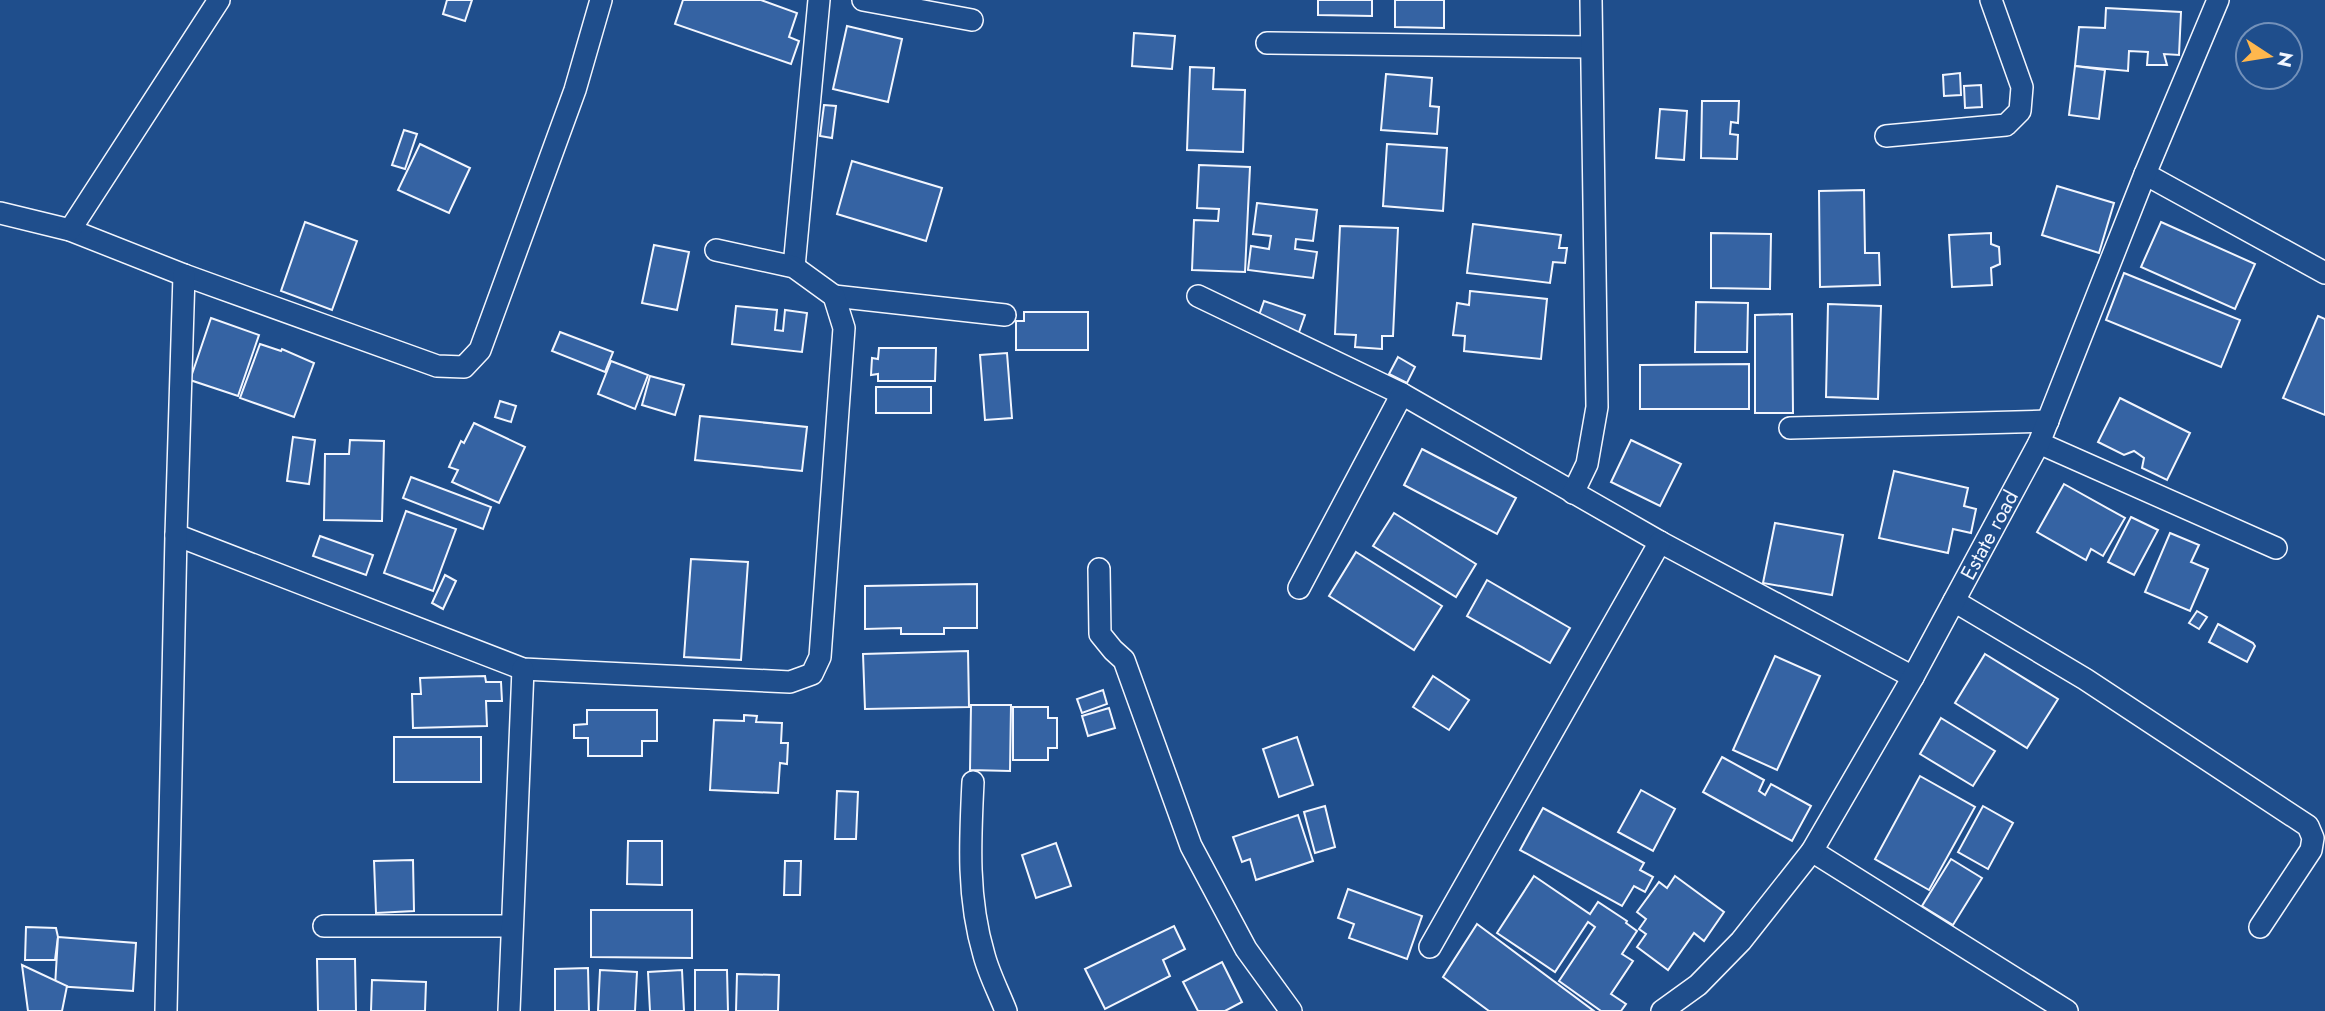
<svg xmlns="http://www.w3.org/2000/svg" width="2325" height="1011" font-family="Jost,sans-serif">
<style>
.building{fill:#3563a3;stroke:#f2f6ff;stroke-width:2}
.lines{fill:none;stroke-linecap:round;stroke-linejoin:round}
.street-casing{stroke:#f2f6ff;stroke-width:24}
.street{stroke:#1f4e8c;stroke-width:21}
.labels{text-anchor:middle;stroke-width:5;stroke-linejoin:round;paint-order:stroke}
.street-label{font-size:21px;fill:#f2f6ff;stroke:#1f4e8c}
</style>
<rect width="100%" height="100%" fill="#1f4e8c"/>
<!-- building -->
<g class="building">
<path d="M 447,0 L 472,0 L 465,21 L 443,14 Z"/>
<path d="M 683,0 L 761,0 L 797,13 L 789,37 L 799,41 L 791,64 L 675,24 Z"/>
<path d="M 1318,0 L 1372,0 L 1372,16 L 1318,15 Z"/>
<path d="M 1395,0 L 1444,0 L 1444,28 L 1395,27 Z"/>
<path d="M 2106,8 L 2181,12 L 2179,55 L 2164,54 L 2167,65 L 2147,65 L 2148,52 L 2129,51 L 2128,71 L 2075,66 L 2079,27 L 2105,28 Z"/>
<path d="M 847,26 L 902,39 L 888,102 L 833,89 Z"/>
<path d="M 1134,33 L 1175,36 L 1172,69 L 1132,66 Z"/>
<path d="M 2075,66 L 2105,70 L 2099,119 L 2069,115 Z"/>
<path d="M 1190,67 L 1214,68 L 1213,89 L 1245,90 L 1243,152 L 1187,150 Z"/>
<path d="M 1960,73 L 1961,95 L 1944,96 L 1943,75 Z"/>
<path d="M 1386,74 L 1432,78 L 1430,106 L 1439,107 L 1437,134 L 1381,130 Z"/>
<path d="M 1981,85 L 1982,107 L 1965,108 L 1964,86 Z"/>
<path d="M 1702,101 L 1739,101 L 1738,123 L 1731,122 L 1730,134 L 1738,135 L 1737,159 L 1701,158 Z"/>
<path d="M 824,105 L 836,106 L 832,138 L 820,136 Z"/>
<path d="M 1660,109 L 1687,111 L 1684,160 L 1656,158 Z"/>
<path d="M 404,130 L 417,134 L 405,169 L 392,165 Z"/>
<path d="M 420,144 L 470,168 L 449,213 L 398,190 Z"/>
<path d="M 1387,144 L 1447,148 L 1443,211 L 1383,206 Z"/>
<path d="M 852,161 L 942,188 L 926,241 L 837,214 Z"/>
<path d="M 1199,165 L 1250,167 L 1245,272 L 1192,270 L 1194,220 L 1218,221 L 1219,209 L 1197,208 Z"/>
<path d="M 2057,186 L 2114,203 L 2099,253 L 2042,235 Z"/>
<path d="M 1864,190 L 1865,253 L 1879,253 L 1880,285 L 1820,287 L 1819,191 Z"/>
<path d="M 1257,203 L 1317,210 L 1313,241 L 1296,239 L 1295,249 L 1317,252 L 1313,278 L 1248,270 L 1251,246 L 1269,249 L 1271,236 L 1253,234 Z"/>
<path d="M 305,222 L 357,241 L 332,310 L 281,291 Z"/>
<path d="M 2161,222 L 2255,264 L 2235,309 L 2141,267 Z"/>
<path d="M 1473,224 L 1561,235 L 1559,248 L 1567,248 L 1565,263 L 1553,262 L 1550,283 L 1467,273 Z"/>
<path d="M 1340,226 L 1398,228 L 1393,336 L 1382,336 L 1382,349 L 1355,347 L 1356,335 L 1335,334 Z"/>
<path d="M 1711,233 L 1771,234 L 1770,289 L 1711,288 Z"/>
<path d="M 1991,233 L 1991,244 L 1999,247 L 2000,264 L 1991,268 L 1992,285 L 1952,287 L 1949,235 Z"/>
<path d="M 654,245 L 689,252 L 677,310 L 642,303 Z"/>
<path d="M 2124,273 L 2240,320 L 2221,367 L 2106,320 Z"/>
<path d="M 1470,291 L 1547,299 L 1541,359 L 1464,351 L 1465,336 L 1453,335 L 1457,303 L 1469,305 Z"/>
<path d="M 1264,301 L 1305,315 L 1298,335 L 1257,321 Z"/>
<path d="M 1696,302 L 1748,303 L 1747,352 L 1695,352 Z"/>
<path d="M 1828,304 L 1881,306 L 1878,399 L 1826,397 Z"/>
<path d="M 736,306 L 777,310 L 775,330 L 783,331 L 785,310 L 807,313 L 802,352 L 732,344 Z"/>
<path d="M 1024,312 L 1088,312 L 1088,350 L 1016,350 L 1016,321 L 1024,321 Z"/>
<path d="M 1792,314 L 1793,413 L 1755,413 L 1755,315 Z"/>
<path d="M 2318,316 L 2325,319 L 2325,415 L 2283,398 Z"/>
<path d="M 211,318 L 259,335 L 238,396 L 190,380 Z"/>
<path d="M 560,332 L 613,352 L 605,372 L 552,351 Z"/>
<path d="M 260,344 L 281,351 L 282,349 L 314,363 L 294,417 L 240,398 Z"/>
<path d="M 879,348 L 936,348 L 935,381 L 878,381 L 878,374 L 871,375 L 872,358 L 878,359 Z"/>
<path d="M 1007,353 L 1012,418 L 985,420 L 980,355 Z"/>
<path d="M 1398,357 L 1415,367 L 1407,383 L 1389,374 Z"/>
<path d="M 611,361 L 648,375 L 635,409 L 598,394 Z"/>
<path d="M 1749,364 L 1749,409 L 1640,409 L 1640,365 Z"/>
<path d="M 650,376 L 684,385 L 675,415 L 642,405 Z"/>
<rect x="876" y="387" width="55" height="26"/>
<path d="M 2120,398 L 2190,433 L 2167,480 L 2142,468 L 2144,458 L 2134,451 L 2124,455 L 2098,442 Z"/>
<path d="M 500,401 L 516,406 L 511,422 L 495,417 Z"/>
<path d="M 700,416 L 807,427 L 802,471 L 695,460 Z"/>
<path d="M 474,423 L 525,447 L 499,503 L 452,482 L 458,470 L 449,467 L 461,441 L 464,443 Z"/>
<path d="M 293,437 L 315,440 L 309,484 L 287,481 Z"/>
<path d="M 350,440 L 384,441 L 382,521 L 324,520 L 325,454 L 349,454 Z"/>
<path d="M 1631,440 L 1681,464 L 1660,506 L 1611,482 Z"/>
<path d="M 1422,449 L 1516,498 L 1497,534 L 1404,485 Z"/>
<path d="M 1894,471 L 1968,488 L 1964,506 L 1976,509 L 1971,533 L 1953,529 L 1948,553 L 1879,538 Z"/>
<path d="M 411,477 L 491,507 L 483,529 L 403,498 Z"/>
<path d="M 2064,484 L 2125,518 L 2103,556 L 2091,549 L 2086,560 L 2037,532 Z"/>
<path d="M 406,511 L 456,529 L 433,591 L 384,573 Z"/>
<path d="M 1394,513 L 1476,564 L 1456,597 L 1373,546 Z"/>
<path d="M 2131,517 L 2158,530 L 2134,575 L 2108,562 Z"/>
<path d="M 1775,523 L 1843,535 L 1832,595 L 1763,583 Z"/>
<path d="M 2170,533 L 2199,545 L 2191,562 L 2208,569 L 2190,611 L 2145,592 Z"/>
<path d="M 320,536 L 373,555 L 366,575 L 313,556 Z"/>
<path d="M 1356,552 L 1442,606 L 1414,650 L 1329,596 Z"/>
<path d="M 691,559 L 748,562 L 741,660 L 684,657 Z"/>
<path d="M 445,575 L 456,581 L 443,609 L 432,603 Z"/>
<path d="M 1487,580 L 1570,628 L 1550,663 L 1467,616 Z"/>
<path d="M 977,584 L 977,628 L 944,628 L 944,634 L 901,634 L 901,628 L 865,629 L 865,586 Z"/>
<path d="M 2197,611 L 2207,617 L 2199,629 L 2189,623 Z"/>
<path d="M 2218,624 L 2253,643 L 2255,646 L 2247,662 L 2209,642 Z"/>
<path d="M 968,651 L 969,707 L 865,709 L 863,654 Z"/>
<path d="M 1985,654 L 2058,699 L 2027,748 L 1955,703 Z"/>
<path d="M 1775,656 L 1820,676 L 1777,770 L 1733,750 Z"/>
<path d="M 485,676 L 486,682 L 501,682 L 502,701 L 486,701 L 487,726 L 413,728 L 412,694 L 421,694 L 420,678 Z"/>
<path d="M 1433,676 L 1469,700 L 1449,730 L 1413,707 Z"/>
<path d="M 1103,690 L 1107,704 L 1082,713 L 1077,699 Z"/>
<path d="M 971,705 L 1011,705 L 1010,771 L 970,770 Z"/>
<path d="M 1013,707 L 1048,707 L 1048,718 L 1057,718 L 1057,748 L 1048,748 L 1048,760 L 1013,760 Z"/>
<path d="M 1109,708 L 1115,728 L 1088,736 L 1082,716 Z"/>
<path d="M 587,710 L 657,710 L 657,741 L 642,741 L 642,756 L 588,756 L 588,738 L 574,738 L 574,725 L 587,724 Z"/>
<path d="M 744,715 L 757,716 L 756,722 L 782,723 L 781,743 L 788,743 L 787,764 L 780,763 L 778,793 L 710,790 L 714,720 L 744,721 Z"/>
<path d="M 1941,718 L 1995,751 L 1973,786 L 1920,754 Z"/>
<rect x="394" y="737" width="87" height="45"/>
<path d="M 1297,737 L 1313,785 L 1279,797 L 1263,749 Z"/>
<path d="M 1722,757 L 1764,780 L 1759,791 L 1765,795 L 1771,784 L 1811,806 L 1792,841 L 1703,792 Z"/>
<path d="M 1920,776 L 1975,807 L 1929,890 L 1875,859 Z"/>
<path d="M 1641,790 L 1675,809 L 1653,851 L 1618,832 Z"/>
<path d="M 837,791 L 858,792 L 856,839 L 835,839 Z"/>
<path d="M 1325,806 L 1335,847 L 1315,853 L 1304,812 Z"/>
<path d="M 1983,806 L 2013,823 L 1988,869 L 1958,852 Z"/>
<path d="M 1543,808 L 1644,863 L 1640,870 L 1653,877 L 1645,892 L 1634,886 L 1622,906 L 1520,850 Z"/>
<path d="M 1298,815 L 1313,861 L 1256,880 L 1250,859 L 1242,862 L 1233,837 Z"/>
<path d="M 628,841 L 662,841 L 662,885 L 627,884 Z"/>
<path d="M 1056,843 L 1071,886 L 1036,898 L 1022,855 Z"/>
<path d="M 1951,859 L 1982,878 L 1953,925 L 1922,906 Z"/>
<path d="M 413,860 L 414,911 L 376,913 L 374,861 Z"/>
<path d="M 785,861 L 801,861 L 800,895 L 784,895 Z"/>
<path d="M 1534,876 L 1590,914 L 1598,902 L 1627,921 L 1626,923 L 1637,931 L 1622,954 L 1633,961 L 1611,994 L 1626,1004 L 1621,1011 L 1601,1011 L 1559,981 L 1595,927 L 1588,922 L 1555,972 L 1497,933 Z"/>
<path d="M 1675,876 L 1724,912 L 1704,941 L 1694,933 L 1668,970 L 1637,947 L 1646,934 L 1639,929 L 1646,919 L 1637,912 L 1659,882 L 1667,888 Z"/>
<path d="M 1348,889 L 1422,916 L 1407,959 L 1349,938 L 1354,924 L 1338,918 Z"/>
<path d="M 591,910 L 692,910 L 692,958 L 591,957 Z"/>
<path d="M 1477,924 L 1594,1011 L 1489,1011 L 1443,977 Z"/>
<path d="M 1174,926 L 1185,949 L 1163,960 L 1170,976 L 1105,1009 L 1085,969 Z"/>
<path d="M 26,927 L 56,928 L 58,937 L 55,960 L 25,960 Z"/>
<path d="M 58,937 L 136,943 L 133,991 L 55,986 Z"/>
<path d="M 317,959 L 355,959 L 356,1011 L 318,1011 Z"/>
<path d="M 1222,962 L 1242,1002 L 1225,1011 L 1198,1011 L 1183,982 Z"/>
<path d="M 22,965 L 67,986 L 62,1011 L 28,1011 Z"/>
<path d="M 588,968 L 589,1011 L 555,1011 L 555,969 Z"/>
<path d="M 600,970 L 637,972 L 635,1011 L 598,1011 Z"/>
<path d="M 682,970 L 684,1011 L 650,1011 L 648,972 Z"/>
<path d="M 695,970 L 727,970 L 728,1011 L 695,1011 Z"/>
<path d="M 737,974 L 779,975 L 778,1011 L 736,1011 Z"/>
<path d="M 372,980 L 426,982 L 425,1011 L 371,1011 Z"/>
</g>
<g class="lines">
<!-- street casing -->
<g class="street-casing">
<g id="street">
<path d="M 863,0 L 972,20"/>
<path d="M 1267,43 L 1590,47"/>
<path d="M 1886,136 L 2006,125 L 2020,111 L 2022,87 L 1991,0"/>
<path d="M 2145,174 L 2325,273"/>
<path d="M 0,213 L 70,230 L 184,275 L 437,366 L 464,367 L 480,350 L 575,90 L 601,0"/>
<path d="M 70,230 L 219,0"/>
<path d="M 794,267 L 819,0"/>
<path d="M 834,296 L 1005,315"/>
<path d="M 1198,296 L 1402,394 L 1660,542 L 1913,677"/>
<path d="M 1790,428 L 2048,421"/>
<path d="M 2039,443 L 2276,548"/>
<path d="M 1573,493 L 1587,464 L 1597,407 L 1591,0"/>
<path d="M 176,535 L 523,669 L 790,682 L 812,674 L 820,657 L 844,328 L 834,296 L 794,267 L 716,250"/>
<path d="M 1099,569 L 1100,634 L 1113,650 L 1124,660 L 1191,846 L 1246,949 L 1291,1011"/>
<path d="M 1299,588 L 1402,394"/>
<path d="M 1954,601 L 2085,679 L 2308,826 L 2313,838 L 2311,850 L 2260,927"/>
<path d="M 973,782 C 970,841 967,898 984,955 C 989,974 999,993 1006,1011"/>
<path d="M 1812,851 L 2067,1011"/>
<path d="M 324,926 L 512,926"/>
<path d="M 1430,947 L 1660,542"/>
<path d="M 166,1011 L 176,535 L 184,275"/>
<path d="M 509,1011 L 523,669"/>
<path id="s1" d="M 1662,1011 L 1698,985 L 1741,941 L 1812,851 L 1913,677 L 2039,443 L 2145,174 L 2218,0"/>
</g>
</g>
<!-- street -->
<use href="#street" class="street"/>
</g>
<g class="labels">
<!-- street labels -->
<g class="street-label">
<text dy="7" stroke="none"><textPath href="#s1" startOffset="583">Estate road</textPath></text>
</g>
</g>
<!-- north arrow -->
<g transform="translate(2269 56) rotate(102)"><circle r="33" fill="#1f4e8c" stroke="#7391ba" stroke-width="2"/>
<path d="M0-5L12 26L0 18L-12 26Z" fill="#ffb74d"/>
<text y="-10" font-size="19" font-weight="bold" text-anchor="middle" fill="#f2f6ff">N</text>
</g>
</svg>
